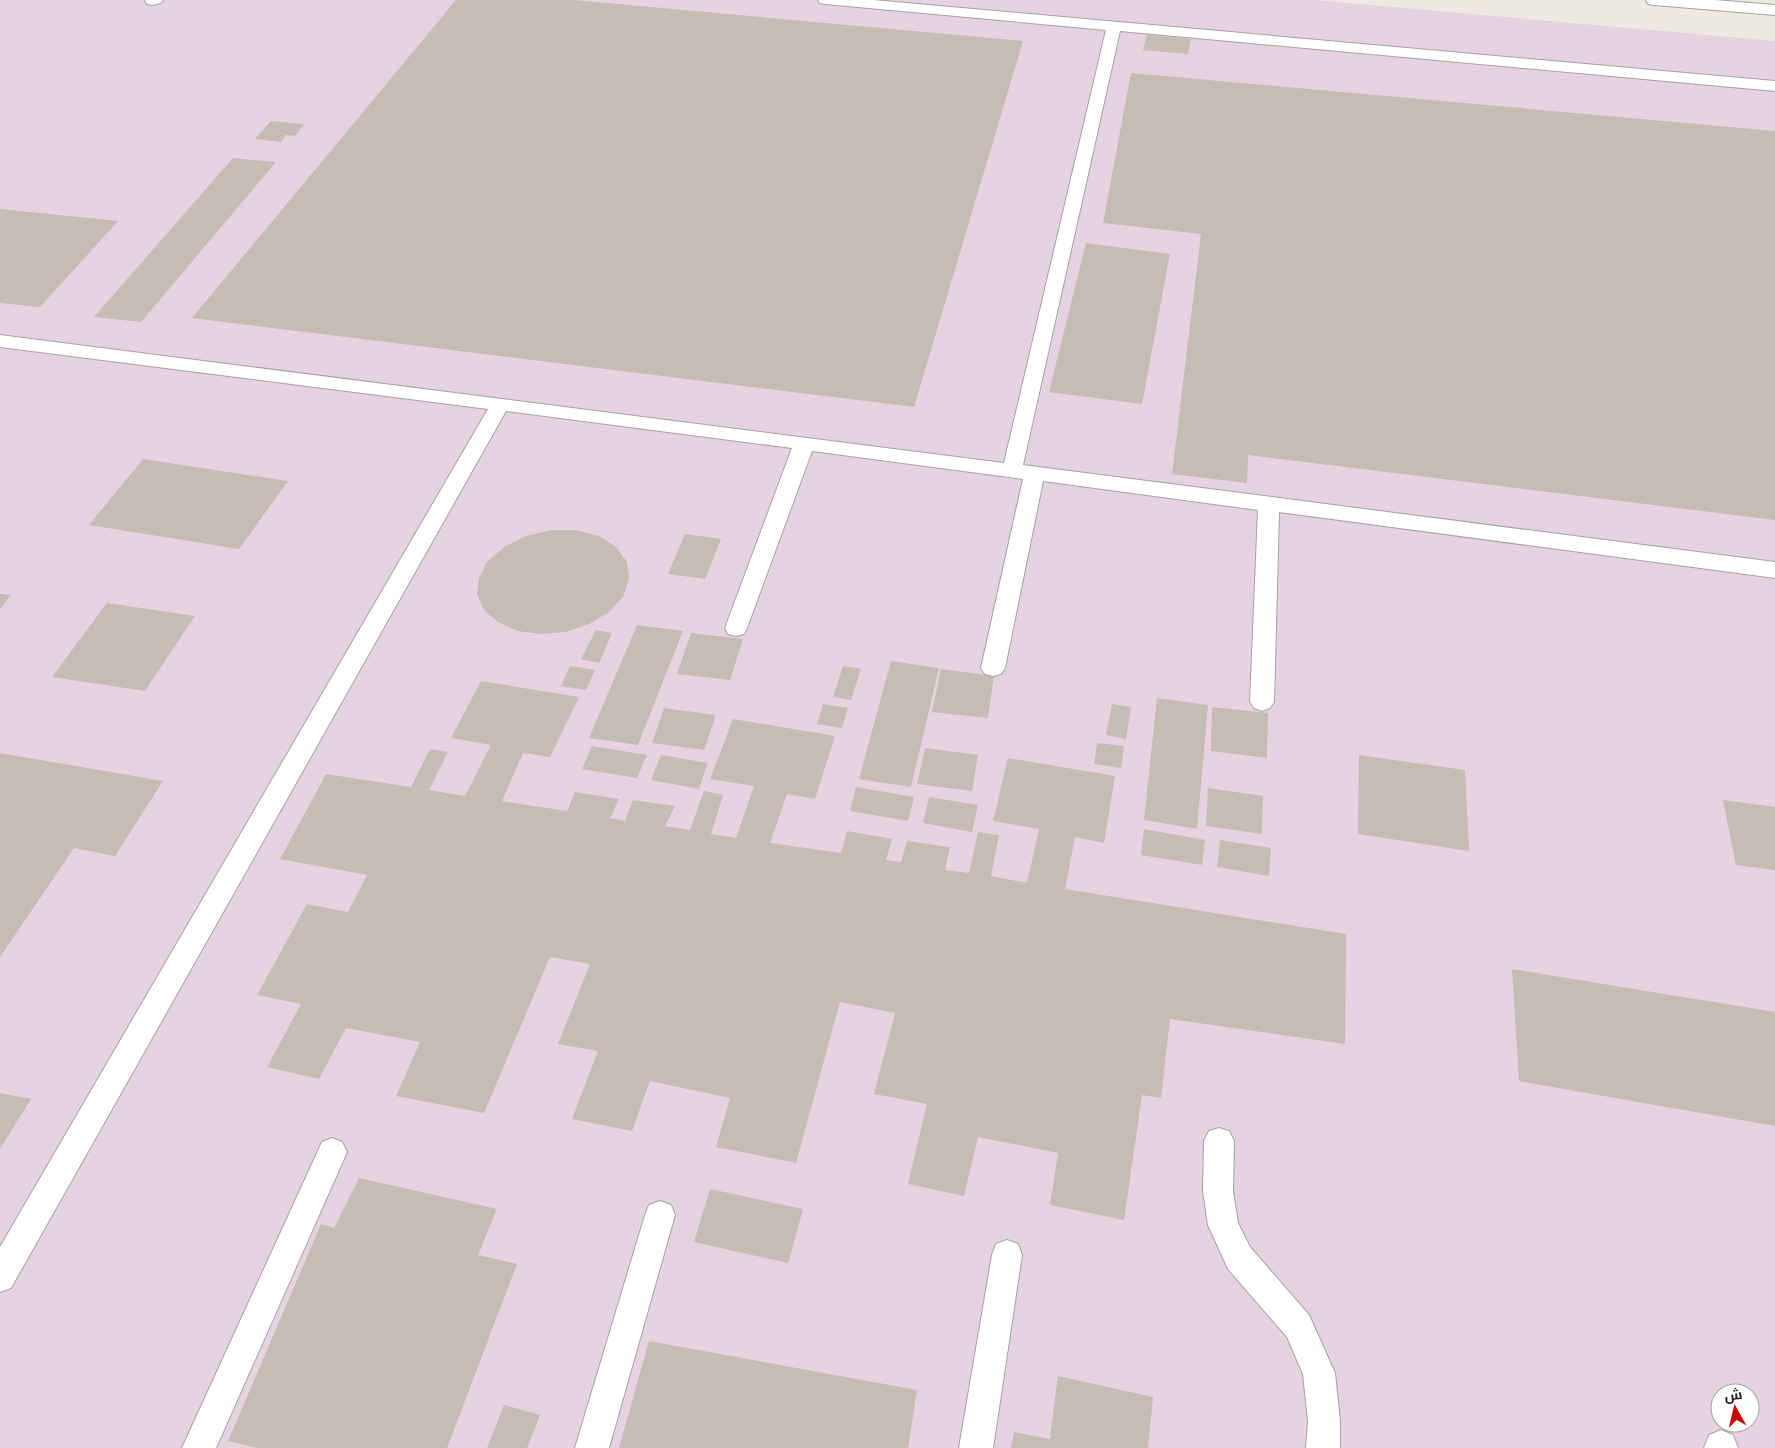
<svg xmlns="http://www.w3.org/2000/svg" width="1775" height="1448" font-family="Overpass,Cairo,sans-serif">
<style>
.industrial{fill:#e7d2e2;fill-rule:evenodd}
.building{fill:#c5bcb4}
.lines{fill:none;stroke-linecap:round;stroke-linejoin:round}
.service-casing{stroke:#a3a3a3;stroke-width:2}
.minor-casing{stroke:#a3a3a3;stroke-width:2}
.service{fill:#fff;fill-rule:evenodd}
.minor{fill:#fff;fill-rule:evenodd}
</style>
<rect width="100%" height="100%" fill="#eeeae1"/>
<!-- industrial -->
<path class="industrial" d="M 0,0 L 1314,0 L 1775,41 L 1775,1448 L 0,1448 ZM 1720,1393 L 1750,1393 L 1750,1423 L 1720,1423 Z"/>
<!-- building -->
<g class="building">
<path d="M 456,0 L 574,0 L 1023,41 L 914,407 L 192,318 Z"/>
<path d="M 1147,35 L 1191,39 L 1188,54 L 1143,50 Z"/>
<path d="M 1131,73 L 1775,131 L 1775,520 L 1248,455 L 1247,483 L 1172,474 L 1201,234 L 1103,223 Z"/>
<path d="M 271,121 L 304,124 L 295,136 L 286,135 L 281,142 L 255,139 Z"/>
<path d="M 233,158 L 276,162 L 141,322 L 94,317 Z"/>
<path d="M 0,209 L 118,221 L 40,307 L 0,303 Z"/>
<path d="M 1086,243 L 1170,254 L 1142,404 L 1049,392 Z"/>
<path d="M 143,459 L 288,481 L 239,549 L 89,525 Z"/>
<path d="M 551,530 L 576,530 L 599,536 L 616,547 L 627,562 L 629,579 L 623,597 L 609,612 L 589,624 L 566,632 L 541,634 L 517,631 L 498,622 L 484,610 L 477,594 L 479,578 L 487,562 L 504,547 L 526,536 Z"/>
<path d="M 685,534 L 721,539 L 705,579 L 668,574 Z"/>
<path d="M 0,594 L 11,595 L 0,609 Z"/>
<path d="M 107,603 L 195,616 L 145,691 L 52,677 Z"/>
<path d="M 637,625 L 683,631 L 638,745 L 589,738 Z"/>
<path d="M 596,630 L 612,633 L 599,663 L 581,659 Z"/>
<path d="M 691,633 L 743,639 L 730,680 L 677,674 Z"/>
<path d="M 891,661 L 939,668 L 911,787 L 859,779 Z"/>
<path d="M 570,666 L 595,670 L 586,690 L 561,686 Z"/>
<path d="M 843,666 L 861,669 L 851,700 L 833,697 Z"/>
<path d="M 941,669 L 994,676 L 988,718 L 932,712 Z"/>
<path d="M 481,681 L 579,697 L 550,757 L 523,753 L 502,801 L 567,811 L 575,792 L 619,799 L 610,818 L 625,821 L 633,800 L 675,806 L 665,826 L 690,830 L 704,791 L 723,795 L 711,834 L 736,838 L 754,786 L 710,779 L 733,719 L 835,736 L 815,799 L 787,794 L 770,843 L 841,853 L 847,831 L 892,839 L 886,860 L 901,862 L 907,841 L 950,847 L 945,870 L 969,873 L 978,832 L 999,835 L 991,876 L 1027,883 L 1039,829 L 993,821 L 1008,758 L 1115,776 L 1104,843 L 1075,837 L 1065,889 L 1346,934 L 1345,1044 L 1170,1019 L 1161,1098 L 1142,1095 L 1124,1220 L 1050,1205 L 1058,1153 L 978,1137 L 964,1196 L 908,1184 L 927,1104 L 874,1094 L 895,1013 L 840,1002 L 796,1163 L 716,1147 L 730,1098 L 650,1081 L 632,1131 L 572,1119 L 598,1051 L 558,1044 L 590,964 L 550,957 L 484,1113 L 396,1096 L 420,1042 L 346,1028 L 319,1079 L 267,1067 L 301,1004 L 257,995 L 307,904 L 348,912 L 367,875 L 280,859 L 326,774 L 411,787 L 430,749 L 448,752 L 429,790 L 465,796 L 491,745 L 451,738 Z"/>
<path d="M 1157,698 L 1208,705 L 1197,829 L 1144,820 Z"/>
<path d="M 823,704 L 848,708 L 842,728 L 817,724 Z"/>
<path d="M 1112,704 L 1131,707 L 1126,739 L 1106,735 Z"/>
<path d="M 1212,707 L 1268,713 L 1267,758 L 1211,751 Z"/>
<path d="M 664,708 L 716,715 L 704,750 L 652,743 Z"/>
<path d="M 1097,743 L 1124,746 L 1121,768 L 1094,764 Z"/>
<path d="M 592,746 L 647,755 L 637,778 L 582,769 Z"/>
<path d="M 925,748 L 978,755 L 972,791 L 917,784 Z"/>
<path d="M 0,753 L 163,781 L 115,856 L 74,848 L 0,957 Z"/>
<path d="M 661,755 L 708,763 L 699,789 L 651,780 Z"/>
<path d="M 1359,755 L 1465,770 L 1469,851 L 1358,834 Z"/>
<path d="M 856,787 L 914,797 L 908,821 L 850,811 Z"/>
<path d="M 1208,788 L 1263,796 L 1262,834 L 1206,826 Z"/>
<path d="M 929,797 L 978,805 L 972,832 L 923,823 Z"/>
<path d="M 1723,800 L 1775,807 L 1775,870 L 1736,865 Z"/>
<path d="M 1144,829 L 1205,840 L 1202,865 L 1141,855 Z"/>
<path d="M 1220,840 L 1271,848 L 1269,876 L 1217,867 Z"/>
<path d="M 1512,969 L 1775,1012 L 1775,1126 L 1519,1081 Z"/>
<path d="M 0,1093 L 31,1099 L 0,1149 Z"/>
<path d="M 359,1178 L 497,1209 L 478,1255 L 517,1264 L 447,1448 L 258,1448 L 228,1441 L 321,1224 L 334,1228 Z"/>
<path d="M 710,1189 L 803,1209 L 788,1263 L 694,1242 Z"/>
<path d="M 649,1341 L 917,1390 L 908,1448 L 619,1448 Z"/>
<path d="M 1058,1376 L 1153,1397 L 1148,1448 L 1011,1448 L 1014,1432 L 1050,1439 Z"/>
<path d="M 504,1405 L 540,1415 L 527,1448 L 487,1448 Z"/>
</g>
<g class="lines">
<!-- service casing -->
<g class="service-casing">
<g id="service">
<path d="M 145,0 L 163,0 L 161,3 L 152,5 L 147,4 Z"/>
<path d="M 818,0 L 873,0 L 1775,81 L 1775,91 L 1120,31 L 1023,465 L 1775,562 L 1775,578 L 1279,512 L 1274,702 L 1270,708 L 1262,711 L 1254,708 L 1250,702 L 1258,510 L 1043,481 L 1005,668 L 1001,674 L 993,676 L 985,674 L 981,668 L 1023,479 L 812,451 L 747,628 L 744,634 L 736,636 L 728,634 L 725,628 L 792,448 L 506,411 L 11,1288 L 0,1292 L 0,1247 L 488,409 L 0,347 L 0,335 L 1004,463 L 1106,30 L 825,4 L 820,3 Z"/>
<path d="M 1219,1128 L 1229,1131 L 1234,1141 L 1233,1191 L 1238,1223 L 1250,1247 L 1309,1315 L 1330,1362 L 1335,1373 L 1340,1421 L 1340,1448 L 1306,1448 L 1308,1421 L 1303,1374 L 1287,1337 L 1228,1269 L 1208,1225 L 1203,1191 L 1204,1141 L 1209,1131 Z"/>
<path d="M 332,1138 L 342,1142 L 347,1152 L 216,1448 L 182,1448 L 322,1142 Z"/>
<path d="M 660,1201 L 671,1205 L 675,1215 L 609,1448 L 575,1448 L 645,1215 L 649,1205 Z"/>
<path d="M 1007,1240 L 1018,1244 L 1022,1255 L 993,1448 L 959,1448 L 992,1255 L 996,1244 Z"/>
<path d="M 1721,1430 L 1733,1435 L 1738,1448 L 1704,1448 L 1709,1435 Z"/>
</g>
</g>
<!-- minor casing -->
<g class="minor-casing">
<path id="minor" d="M 1646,0 L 1715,0 L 1775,5 L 1775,15 L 1654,5 L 1648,4 Z"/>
</g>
<!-- service -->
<use href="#service" class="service"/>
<!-- minor -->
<use href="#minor" class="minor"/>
</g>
<!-- north arrow -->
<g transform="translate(1735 1408) rotate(352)"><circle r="24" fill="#ffffff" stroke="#a4a4a4"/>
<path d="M0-4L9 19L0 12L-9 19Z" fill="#c70b00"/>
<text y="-8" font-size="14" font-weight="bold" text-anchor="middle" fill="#1c1c1c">ش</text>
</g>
</svg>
